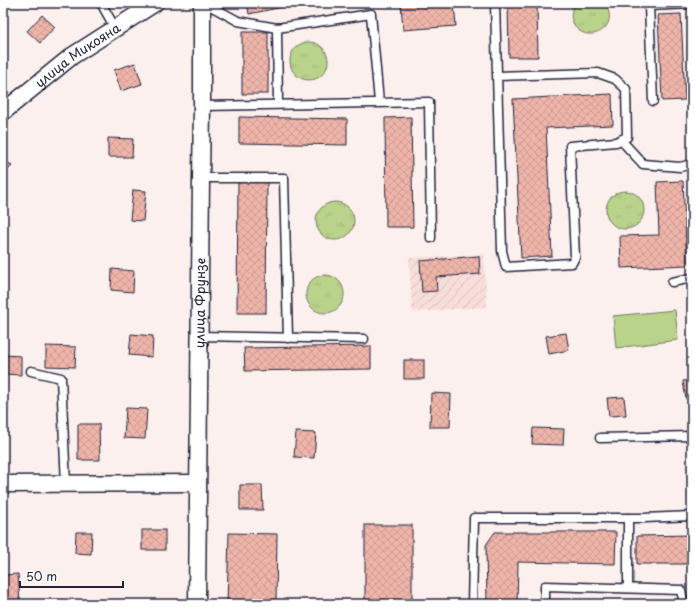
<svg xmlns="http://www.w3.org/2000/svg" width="695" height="607" font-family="'Playpen Sans',sans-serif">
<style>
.industrial{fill:url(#industrial-furrows)}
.grass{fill:#bad38a;stroke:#6e7a62}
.park{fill:url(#park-tufts);stroke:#6e7a62}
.building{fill:url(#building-cross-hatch);stroke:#22223b}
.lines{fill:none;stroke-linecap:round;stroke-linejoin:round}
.service-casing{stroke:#22223b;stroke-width:11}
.minor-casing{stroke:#22223b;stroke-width:19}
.service{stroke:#fff;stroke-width:8}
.minor{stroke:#fff;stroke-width:16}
.labels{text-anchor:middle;stroke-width:3;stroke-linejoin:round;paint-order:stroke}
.street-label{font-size:13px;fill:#22223b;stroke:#fff}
</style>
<defs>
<pattern id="industrial-furrows" width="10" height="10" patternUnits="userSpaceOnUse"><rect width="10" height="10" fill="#f8deda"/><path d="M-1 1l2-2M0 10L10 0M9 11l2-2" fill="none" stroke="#d4bebc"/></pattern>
<pattern id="park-tufts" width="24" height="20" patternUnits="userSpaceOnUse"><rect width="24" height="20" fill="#bad38a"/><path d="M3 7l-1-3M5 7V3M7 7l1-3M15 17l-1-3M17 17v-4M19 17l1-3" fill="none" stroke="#a0b578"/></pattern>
<pattern id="building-cross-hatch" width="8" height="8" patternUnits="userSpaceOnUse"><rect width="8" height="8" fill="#efb5aa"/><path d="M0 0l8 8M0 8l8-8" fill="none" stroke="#cd9b93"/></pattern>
</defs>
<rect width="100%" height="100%" fill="#fcf0ee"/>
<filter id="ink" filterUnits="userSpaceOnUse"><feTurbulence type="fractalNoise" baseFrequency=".025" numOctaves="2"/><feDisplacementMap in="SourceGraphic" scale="8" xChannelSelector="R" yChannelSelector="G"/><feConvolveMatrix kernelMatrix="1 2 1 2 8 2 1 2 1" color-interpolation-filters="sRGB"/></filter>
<g filter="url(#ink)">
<!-- industrial -->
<path class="industrial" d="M 484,254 L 487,307 L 412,312 L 409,258 Z"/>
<!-- grass -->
<path class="grass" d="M 675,310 L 678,340 L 616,348 L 613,316 Z"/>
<!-- park -->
<g class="park">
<path d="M 576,3 L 605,3 C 623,32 580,47 572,20 C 570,14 572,8 576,3 Z"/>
<circle cx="309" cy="61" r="19"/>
<circle cx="625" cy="210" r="19"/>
<circle cx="335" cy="221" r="19"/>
<circle cx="325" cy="294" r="19"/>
</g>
<!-- building -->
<g class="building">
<path d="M 247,3 L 302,3 L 249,14 Z"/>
<path d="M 401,3 L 454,3 L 456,26 L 403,30 Z"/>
<path d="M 508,3 L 537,3 L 538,57 L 509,57 Z"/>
<path d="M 681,14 L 685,100 L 662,101 L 658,15 Z"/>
<path d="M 42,15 L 55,27 L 40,43 L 27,31 Z"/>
<rect x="242" y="32" width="26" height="62"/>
<path d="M 135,63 L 142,84 L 121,91 L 114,70 Z"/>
<path d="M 612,94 L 613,125 L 546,128 L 552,256 L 521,258 L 513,99 Z"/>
<path d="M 239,117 L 347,119 L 347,145 L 239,143 Z"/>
<path d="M 411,117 L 413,227 L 386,227 L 385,118 Z"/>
<path d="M 108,138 L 133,139 L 132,157 L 108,157 Z"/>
<path d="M 3,157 L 12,166 L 3,174 Z"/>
<path d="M 683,181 L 687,265 L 621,268 L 620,236 L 659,235 L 657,182 Z"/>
<path d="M 238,182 L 267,182 L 266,313 L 237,313 Z"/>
<path d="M 133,190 L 146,191 L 143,221 L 130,220 Z"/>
<path d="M 479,256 L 480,274 L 436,277 L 437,291 L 422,292 L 420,261 Z"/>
<path d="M 112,269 L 134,271 L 133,292 L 111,290 Z"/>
<path d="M 566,333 L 569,350 L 549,354 L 546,336 Z"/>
<path d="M 131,334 L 153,336 L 152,357 L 129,355 Z"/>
<path d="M 46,346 L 76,347 L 75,367 L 46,366 Z"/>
<path d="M 371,346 L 371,369 L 245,371 L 244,348 Z"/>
<path d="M 3,355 L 21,356 L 21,375 L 3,374 Z"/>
<rect x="404" y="360" width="20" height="19"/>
<path d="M 692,380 L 692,398 L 686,399 L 683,381 Z"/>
<path d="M 431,393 L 451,394 L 450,427 L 430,427 Z"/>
<path d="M 624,397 L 626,415 L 609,416 L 607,398 Z"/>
<path d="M 3,400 L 8,401 L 7,432 L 3,432 Z"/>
<path d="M 126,408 L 147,409 L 145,439 L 124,438 Z"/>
<path d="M 78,424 L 99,424 L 100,460 L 78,460 Z"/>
<path d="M 533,428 L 564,429 L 563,445 L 532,444 Z"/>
<path d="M 296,432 L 316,433 L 314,458 L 294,457 Z"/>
<path d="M 240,485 L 262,485 L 263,510 L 240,510 Z"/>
<rect x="365" y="525" width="47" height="79"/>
<rect x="142" y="530" width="23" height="20"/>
<path d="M 76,532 L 92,532 L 91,554 L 75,553 Z"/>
<path d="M 495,532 L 616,532 L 615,564 L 518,562 L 517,604 L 487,604 L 486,545 Z"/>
<path d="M 229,533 L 277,534 L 276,604 L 227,604 Z"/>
<path d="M 692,535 L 692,564 L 637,564 L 637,536 Z"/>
<path d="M 18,574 L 20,604 L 3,604 L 3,575 Z"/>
</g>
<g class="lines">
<!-- service casing -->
<g class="service-casing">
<g id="service">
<path d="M 101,3 L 115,28"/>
<path d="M 205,3 L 238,21 L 277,28"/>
<path d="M 495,3 L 502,251 L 506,267 L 572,263 L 575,257 L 570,146 L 616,142 L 627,137 L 626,89 L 615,79 L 598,73 L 497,76"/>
<path d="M 653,101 L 649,6 L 692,4"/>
<path d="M 278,104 L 277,28 L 371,14 L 379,102"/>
<path d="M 202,106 L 429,102 L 431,238"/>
<path d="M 621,140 L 643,164 L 680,167 L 692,164"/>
<path d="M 201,178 L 284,178 L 288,338"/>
<path d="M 672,282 L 692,278"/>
<path d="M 199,336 L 364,339"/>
<path d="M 31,371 L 61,378 L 66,484"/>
<path d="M 600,438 L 692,436"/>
<path d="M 628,588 L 628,518"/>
<path d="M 472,604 L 474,518 L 644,518 L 692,516"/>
<path d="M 545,604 L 545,586 L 681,590 L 684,604"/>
</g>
</g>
<!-- minor casing -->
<g class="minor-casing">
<g id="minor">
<path id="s1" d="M 3,112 L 72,56 L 155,3"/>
<path d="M 3,484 L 198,483"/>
<path id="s2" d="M 197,604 L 201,178 L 202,106 L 202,3"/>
</g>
</g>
<!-- service -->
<use href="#service" class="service"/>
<!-- minor -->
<use href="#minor" class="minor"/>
</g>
</g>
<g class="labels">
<!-- street labels -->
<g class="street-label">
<text dy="5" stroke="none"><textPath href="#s1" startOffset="94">улица Микояна</textPath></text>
<text dy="5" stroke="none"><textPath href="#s2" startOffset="301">улица Фрунзе</textPath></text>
</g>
</g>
<!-- margin -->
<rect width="695" height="607" fill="none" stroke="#fff" stroke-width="16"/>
<rect x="8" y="8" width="679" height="591" fill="none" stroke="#22223b" stroke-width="1.5" filter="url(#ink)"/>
<!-- scale -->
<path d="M20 581v6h103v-6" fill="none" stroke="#22223b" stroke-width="2"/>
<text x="26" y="581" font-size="12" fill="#22223b" stroke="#ffffff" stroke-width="3" paint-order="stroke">50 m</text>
</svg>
